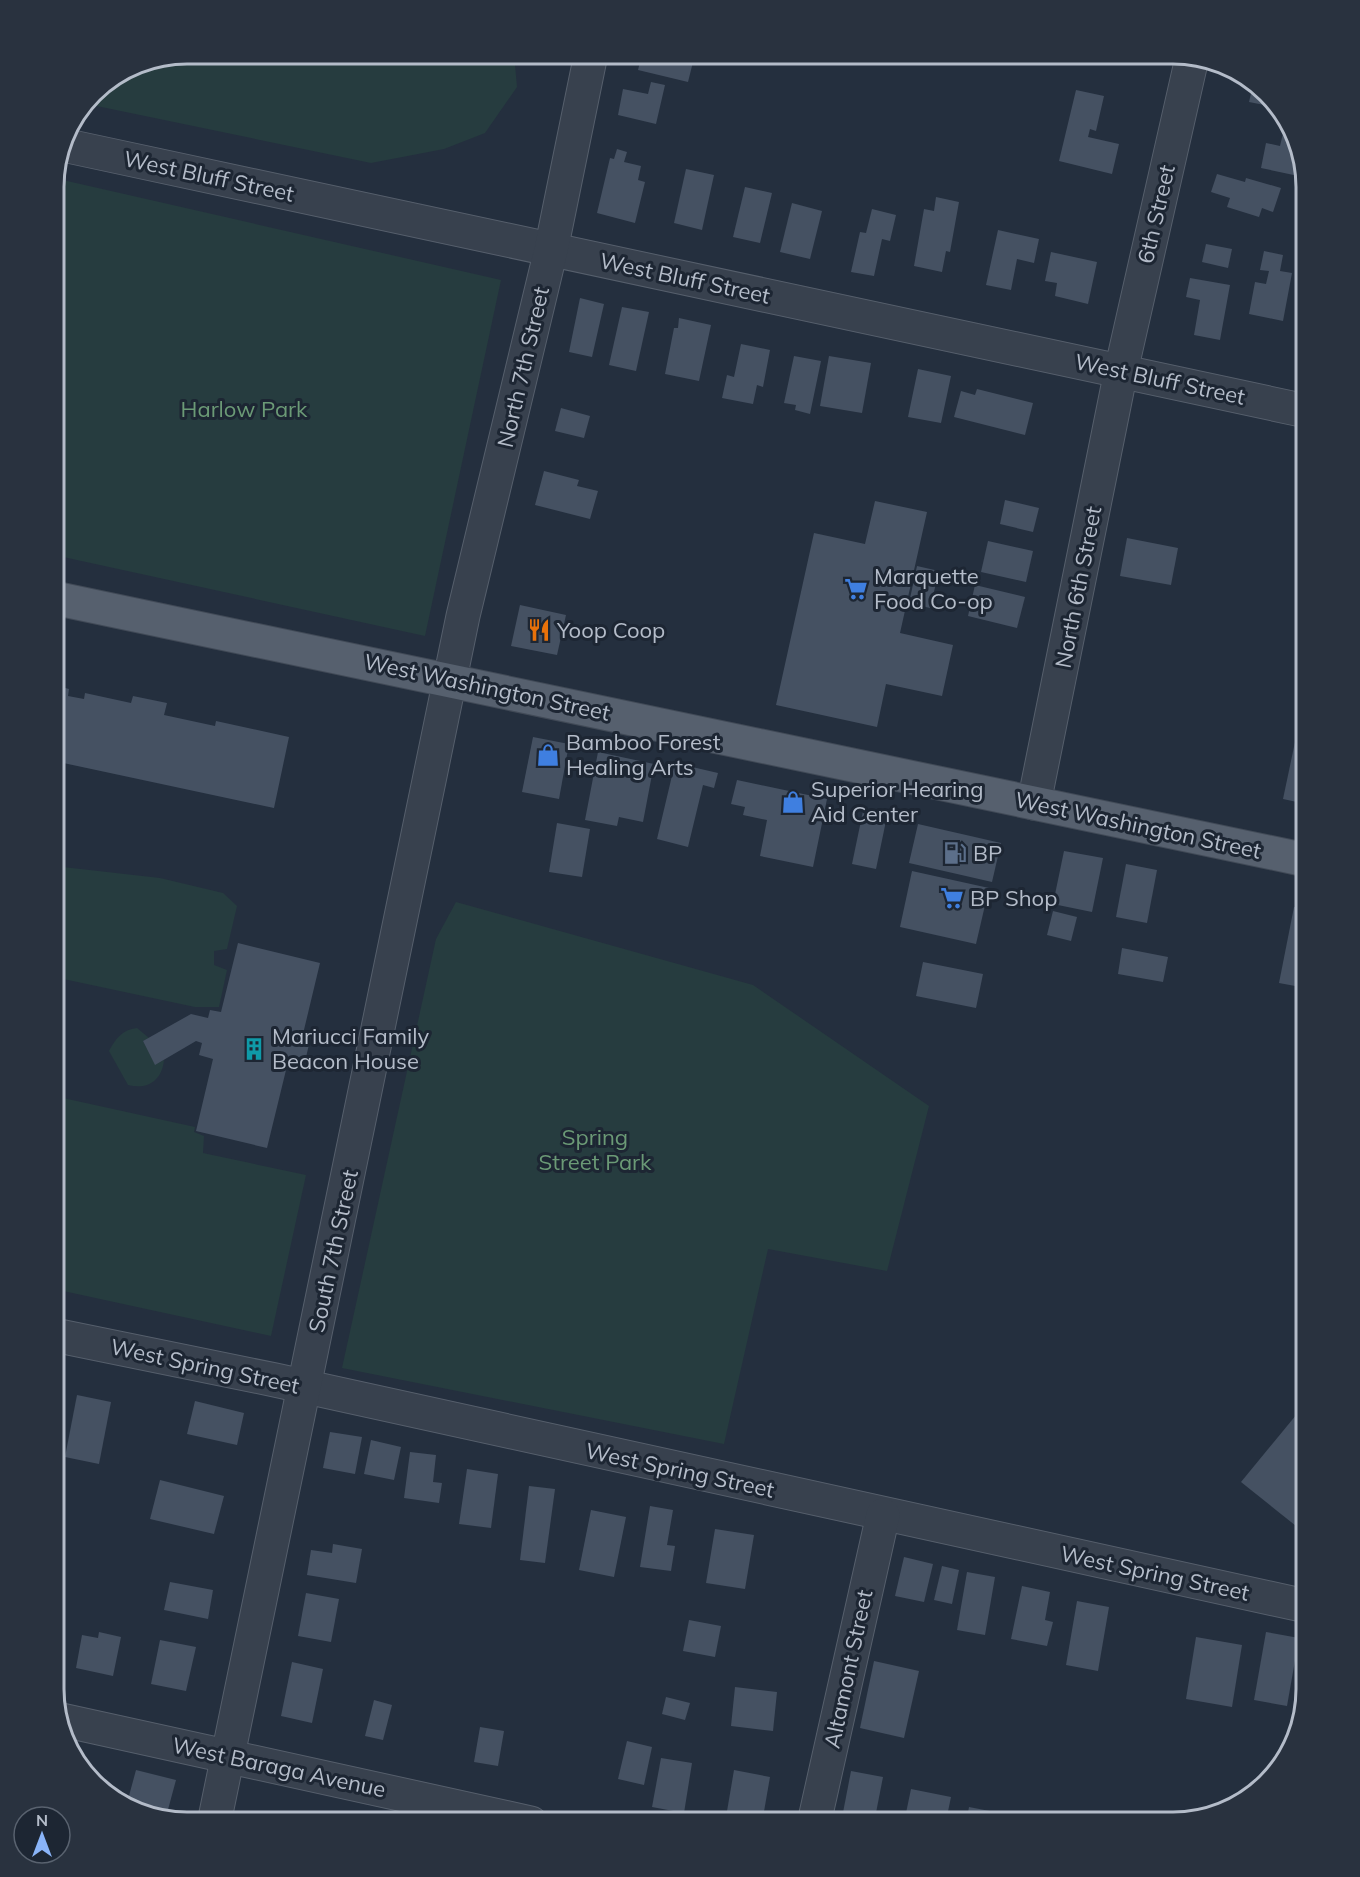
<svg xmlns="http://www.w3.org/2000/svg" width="1360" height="1877" font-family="Mulish,sans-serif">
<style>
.green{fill:#263c3f}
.building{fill:#455162}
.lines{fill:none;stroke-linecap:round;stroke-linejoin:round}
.minor-casing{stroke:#565f6c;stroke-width:35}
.major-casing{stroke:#414a57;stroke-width:35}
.minor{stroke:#38414e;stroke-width:33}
.major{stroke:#56606e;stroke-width:33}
.labels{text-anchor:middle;stroke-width:6;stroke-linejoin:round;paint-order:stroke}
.street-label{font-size:22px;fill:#b4bcc9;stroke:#1d2633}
.park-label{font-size:22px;fill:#6b9a76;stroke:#1d2633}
.poi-label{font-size:22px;fill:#b4bcc9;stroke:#1d2633;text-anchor:start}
.rim{fill:none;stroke:#b4bcc9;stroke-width:3}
</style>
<rect width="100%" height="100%" fill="#242f3e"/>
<!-- green -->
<g class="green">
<path d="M 188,54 L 514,54 L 517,87 L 485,133 L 444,149 L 371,163 L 87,104 C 114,68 146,62 188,54 Z"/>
<path d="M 54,178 L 501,280 L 425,636 L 54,555 Z"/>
<path d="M 54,866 L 160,878 L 223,893 L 237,906 L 227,949 L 214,951 L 214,965 L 227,970 L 219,1007 L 195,1007 L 54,977 Z"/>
<path d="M 456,902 L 753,985 L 929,1106 L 887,1271 L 768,1249 L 724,1444 L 342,1368 L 436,939 Z"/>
<path d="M 137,1028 L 149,1038 L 143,1041 L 155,1064 L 164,1060 C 162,1081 147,1090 128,1085 L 109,1051 C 116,1038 122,1030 137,1028 Z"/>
<path d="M 54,1096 L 195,1127 L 194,1132 L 204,1136 L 203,1153 L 306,1175 L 271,1336 L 54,1289 Z"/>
</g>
<!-- building -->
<g class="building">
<path d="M 642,54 L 695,54 L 688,82 L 638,70 Z"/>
<path d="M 986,54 L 1014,54 L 1012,62 Z"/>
<path d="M 651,82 L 665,85 L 656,124 L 618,115 L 623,89 L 648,94 Z"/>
<path d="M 1253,85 L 1258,91 L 1274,107 L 1249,102 Z"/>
<path d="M 1076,90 L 1104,96 L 1096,131 L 1090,129 L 1088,137 L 1119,144 L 1112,174 L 1059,161 Z"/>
<path d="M 1285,125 L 1290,126 L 1303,177 L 1261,168 L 1266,143 L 1280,146 Z"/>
<path d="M 617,149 L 627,152 L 624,162 L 641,166 L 638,180 L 645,182 L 635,223 L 597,213 L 610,158 L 614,159 Z"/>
<path d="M 686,169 L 714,175 L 702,230 L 674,223 Z"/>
<path d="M 1217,174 L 1245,182 L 1246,178 L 1281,188 L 1273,212 L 1262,208 L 1259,217 L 1227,207 L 1230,198 L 1211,192 Z"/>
<path d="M 745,187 L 772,193 L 760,243 L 733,237 Z"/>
<path d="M 936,197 L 959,202 L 950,252 L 946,251 L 942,272 L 914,266 L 924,209 L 934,211 Z"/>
<path d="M 792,203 L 822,211 L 810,259 L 780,252 Z"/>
<path d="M 872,209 L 896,215 L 890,241 L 882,239 L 874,276 L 851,272 L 860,232 L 866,233 Z"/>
<path d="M 998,230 L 1039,239 L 1034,263 L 1017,259 L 1011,290 L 986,285 Z"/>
<path d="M 1206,244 L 1232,249 L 1228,268 L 1202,262 Z"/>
<path d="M 1264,251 L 1283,255 L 1280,271 L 1292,273 L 1283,321 L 1249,314 L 1255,282 L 1266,284 L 1269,271 L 1260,270 Z"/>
<path d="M 1051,252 L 1097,262 L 1088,304 L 1055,296 L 1057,283 L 1045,281 Z"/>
<path d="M 1190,278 L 1230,285 L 1220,340 L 1194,335 L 1200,300 L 1186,297 Z"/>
<path d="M 580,298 L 604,304 L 592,357 L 569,352 Z"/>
<path d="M 622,307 L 649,312 L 636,371 L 609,365 Z"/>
<path d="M 679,318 L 711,325 L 699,381 L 665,374 L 674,328 L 678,328 Z"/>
<path d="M 741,344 L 770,350 L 763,387 L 757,385 L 753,404 L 722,398 L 727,375 L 734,377 Z"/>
<path d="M 794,356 L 821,361 L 810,414 L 795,410 L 796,405 L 784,403 Z"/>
<path d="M 829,356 L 871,363 L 862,413 L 820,406 Z"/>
<path d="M 918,369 L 951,376 L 941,423 L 908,417 Z"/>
<path d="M 977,389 L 1033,403 L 1025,435 L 954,417 L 961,391 L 975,395 Z"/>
<path d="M 561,408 L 590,416 L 584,438 L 555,431 Z"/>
<path d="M 544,471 L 579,480 L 577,486 L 598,491 L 590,519 L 535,505 Z"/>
<path d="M 1005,500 L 1039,508 L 1033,532 L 1000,524 Z"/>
<path d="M 875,501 L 927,512 L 900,633 L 953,645 L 942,696 L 886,684 L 877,727 L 776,705 L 814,533 L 865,544 Z"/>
<path d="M 1127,538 L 1178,548 L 1171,585 L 1120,576 Z"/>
<path d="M 988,541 L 1033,551 L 1026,582 L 981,572 Z"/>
<path d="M 917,566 L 939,571 L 930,608 L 909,603 Z"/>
<path d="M 975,585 L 1025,597 L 1017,628 L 968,616 Z"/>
<path d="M 520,605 L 566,615 L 557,655 L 511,646 Z"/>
<path d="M 54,685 L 69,689 L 68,696 L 84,699 L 85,693 L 131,703 L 133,696 L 167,703 L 164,715 L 215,726 L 216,721 L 289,737 L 274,808 L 54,761 Z"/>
<path d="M 533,737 L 569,744 L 559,799 L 522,792 Z"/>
<path d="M 1295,742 L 1306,745 L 1306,804 L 1283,799 Z"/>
<path d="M 598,752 L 654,764 L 643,822 L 619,817 L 617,826 L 585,820 Z"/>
<path d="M 675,763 L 718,773 L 714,788 L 703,785 L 688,847 L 657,839 Z"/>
<path d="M 737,780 L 827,799 L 813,867 L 760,856 L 767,820 L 743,815 L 745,807 L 731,804 Z"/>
<path d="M 863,811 L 887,816 L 876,869 L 852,864 Z"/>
<path d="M 557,823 L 590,829 L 582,877 L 549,872 Z"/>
<path d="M 918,824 L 1001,843 L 992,882 L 909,863 Z"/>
<path d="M 1064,851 L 1103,858 L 1092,912 L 1053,904 Z"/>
<path d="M 1126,864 L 1157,870 L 1147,923 L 1116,917 Z"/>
<path d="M 912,871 L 989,888 L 976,944 L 900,927 Z"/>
<path d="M 1294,907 L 1306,909 L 1306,988 L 1279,983 Z"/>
<path d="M 1053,911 L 1077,917 L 1071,941 L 1047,935 Z"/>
<path d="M 238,943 L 320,963 L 303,1034 L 311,1036 L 303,1070 L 287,1066 L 267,1148 L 196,1131 L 213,1059 L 199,1055 L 202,1043 L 196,1041 L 155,1065 L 143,1041 L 191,1014 L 208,1018 L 210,1010 L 221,1012 Z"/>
<path d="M 1122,948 L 1168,957 L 1163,982 L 1118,974 Z"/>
<path d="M 923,962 L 983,974 L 976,1008 L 916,996 Z"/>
<path d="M 77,1395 L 111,1402 L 99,1464 L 65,1457 Z"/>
<path d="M 195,1401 L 244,1413 L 237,1445 L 187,1434 Z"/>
<path d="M 1306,1403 L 1306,1534 L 1241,1482 Z"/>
<path d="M 330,1432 L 362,1437 L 355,1474 L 323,1468 Z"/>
<path d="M 371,1440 L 401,1447 L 394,1480 L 364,1474 Z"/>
<path d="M 410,1452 L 436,1455 L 433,1482 L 442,1483 L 439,1503 L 404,1498 Z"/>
<path d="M 467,1469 L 498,1474 L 491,1528 L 459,1524 Z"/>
<path d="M 160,1480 L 224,1496 L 214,1534 L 150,1519 Z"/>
<path d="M 529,1486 L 555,1489 L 545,1563 L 520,1560 Z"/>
<path d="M 650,1506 L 673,1510 L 667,1545 L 675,1546 L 671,1571 L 640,1567 Z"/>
<path d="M 591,1510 L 626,1517 L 614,1577 L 579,1570 Z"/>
<path d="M 715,1529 L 754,1535 L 745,1589 L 706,1583 Z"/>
<path d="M 333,1544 L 362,1549 L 356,1583 L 307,1575 L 311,1550 L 332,1553 Z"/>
<path d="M 904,1557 L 933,1564 L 924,1602 L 895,1596 Z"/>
<path d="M 942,1566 L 959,1570 L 952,1604 L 934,1600 Z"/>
<path d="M 967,1572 L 995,1577 L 985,1635 L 957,1630 Z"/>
<path d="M 170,1582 L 213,1590 L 208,1619 L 164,1610 Z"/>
<path d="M 1022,1586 L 1050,1592 L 1045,1620 L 1053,1622 L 1047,1646 L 1011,1639 Z"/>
<path d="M 306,1593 L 339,1599 L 331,1642 L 298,1636 Z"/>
<path d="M 1077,1601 L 1109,1607 L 1098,1671 L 1066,1665 Z"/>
<path d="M 689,1620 L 721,1626 L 715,1657 L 683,1651 Z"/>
<path d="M 99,1632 L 121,1637 L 113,1676 L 76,1668 L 82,1635 L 98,1638 Z"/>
<path d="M 1266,1632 L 1299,1638 L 1287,1706 L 1254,1700 Z"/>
<path d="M 1196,1637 L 1242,1645 L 1232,1707 L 1186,1699 Z"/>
<path d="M 160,1640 L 196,1647 L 186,1691 L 151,1684 Z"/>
<path d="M 874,1661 L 919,1671 L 904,1738 L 860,1728 Z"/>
<path d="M 292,1662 L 323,1669 L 312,1723 L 281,1716 Z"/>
<path d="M 735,1687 L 777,1692 L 773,1731 L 731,1726 Z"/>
<path d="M 666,1697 L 690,1703 L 685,1720 L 662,1714 Z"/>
<path d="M 374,1700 L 392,1705 L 383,1740 L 365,1736 Z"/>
<path d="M 480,1727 L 504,1731 L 498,1766 L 474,1762 Z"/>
<path d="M 627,1741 L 652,1747 L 644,1785 L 618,1779 Z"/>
<path d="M 661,1758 L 692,1763 L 684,1813 L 652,1807 Z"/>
<path d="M 136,1770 L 176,1780 L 166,1817 L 126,1807 Z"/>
<path d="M 734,1770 L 770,1777 L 762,1823 L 725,1823 Z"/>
<path d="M 851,1771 L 883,1777 L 874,1823 L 841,1823 Z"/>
<path d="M 911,1789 L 951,1797 L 946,1821 L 906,1813 Z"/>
<path d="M 969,1807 L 1005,1814 L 1003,1823 L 966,1823 Z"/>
<path d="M 288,1816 L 316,1822 L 316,1823 L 287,1823 Z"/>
</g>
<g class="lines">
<!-- minor casing -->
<g class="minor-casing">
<g id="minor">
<path d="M 63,145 L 1306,411"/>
<path d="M 1034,803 L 1121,371 L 1192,58"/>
<path d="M 54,1335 L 275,1380 L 1306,1606"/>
<path d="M 62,1720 L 531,1823"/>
<path d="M 214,1823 L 463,616 L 551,250 L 591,54"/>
<path d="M 814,1823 L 883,1515"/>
</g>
</g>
<!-- major casing -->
<g class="major-casing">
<path id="major" d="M 54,598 L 1306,860"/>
</g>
<!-- minor -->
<use href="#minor" class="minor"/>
<!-- major -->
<use href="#major" class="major"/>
</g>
<!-- icons -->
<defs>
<g id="supermarket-bare" transform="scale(1.8)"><path d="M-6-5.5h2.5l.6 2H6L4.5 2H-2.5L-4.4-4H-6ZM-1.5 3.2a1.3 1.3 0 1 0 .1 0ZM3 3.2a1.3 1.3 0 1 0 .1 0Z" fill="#3f7fe0" stroke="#1d2633" stroke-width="2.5" paint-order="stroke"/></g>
<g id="restaurant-bare" transform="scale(1.8)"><path d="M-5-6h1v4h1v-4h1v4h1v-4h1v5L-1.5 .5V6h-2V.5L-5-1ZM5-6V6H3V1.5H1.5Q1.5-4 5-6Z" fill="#e8710a" stroke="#1d2633" stroke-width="2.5" paint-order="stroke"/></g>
<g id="shop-bare" transform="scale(1.8)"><path d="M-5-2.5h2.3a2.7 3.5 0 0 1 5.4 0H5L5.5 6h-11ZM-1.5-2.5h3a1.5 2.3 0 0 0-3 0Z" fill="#3f7fe0" stroke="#1d2633" stroke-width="2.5" paint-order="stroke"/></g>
<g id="fuel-bare" transform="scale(1.8)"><path d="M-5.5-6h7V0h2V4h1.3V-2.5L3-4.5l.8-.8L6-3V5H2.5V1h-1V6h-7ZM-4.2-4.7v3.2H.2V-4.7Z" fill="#5c6f8a" stroke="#1d2633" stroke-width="2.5" paint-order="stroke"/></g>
<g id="building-bare" transform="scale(1.8)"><path d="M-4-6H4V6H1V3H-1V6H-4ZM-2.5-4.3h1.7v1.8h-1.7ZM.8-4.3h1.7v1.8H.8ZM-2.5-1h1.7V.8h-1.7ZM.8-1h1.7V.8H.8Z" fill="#0f9aa8" stroke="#1d2633" stroke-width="2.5" paint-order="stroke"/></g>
</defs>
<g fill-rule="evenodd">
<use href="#supermarket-bare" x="856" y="589"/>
<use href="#restaurant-bare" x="539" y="630"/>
<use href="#shop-bare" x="548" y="755"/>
<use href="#shop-bare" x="793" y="802"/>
<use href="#fuel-bare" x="955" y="853"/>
<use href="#supermarket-bare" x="952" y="898"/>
<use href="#building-bare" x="254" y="1049"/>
</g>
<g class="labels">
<!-- street labels -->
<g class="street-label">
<text transform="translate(209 176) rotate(12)" y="8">West Bluff Street</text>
<text transform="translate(1156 214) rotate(-77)" y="8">6th Street</text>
<text transform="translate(685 278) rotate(12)" y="8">West Bluff Street</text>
<text transform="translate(523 367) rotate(-77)" y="8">North 7th Street</text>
<text transform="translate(1160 379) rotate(12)" y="8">West Bluff Street</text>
<text transform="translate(1078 587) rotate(-79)" y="8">North 6th Street</text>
<text transform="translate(487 687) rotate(12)" y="8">West Washington Street</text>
<text transform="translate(1138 825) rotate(12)" y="8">West Washington Street</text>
<text transform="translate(333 1251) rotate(-78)" y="8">South 7th Street</text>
<text transform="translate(205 1366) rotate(12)" y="8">West Spring Street</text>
<text transform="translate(680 1470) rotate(12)" y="8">West Spring Street</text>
<text transform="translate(1155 1573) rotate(12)" y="8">West Spring Street</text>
<text transform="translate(848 1669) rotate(-78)" y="8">Altamont Street</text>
<text transform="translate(279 1767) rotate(12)" y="8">West Baraga Avenue</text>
</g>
<!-- park labels -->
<g class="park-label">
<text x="244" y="417">Harlow Park</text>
<text x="595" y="1145">Spring<tspan x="595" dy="25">Street Park</tspan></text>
</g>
<!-- poi labels -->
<g class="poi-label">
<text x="874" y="584">Marquette<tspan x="874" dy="25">Food Co-op</tspan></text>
<text x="557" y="638">Yoop Coop</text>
<text x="566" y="750">Bamboo Forest<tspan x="566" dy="25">Healing Arts</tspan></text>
<text x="811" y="797">Superior Hearing<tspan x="811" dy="25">Aid Center</tspan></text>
<text x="973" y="861">BP</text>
<text x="970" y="906">BP Shop</text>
<text x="272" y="1044">Mariucci Family<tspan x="272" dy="25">Beacon House</tspan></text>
</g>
</g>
<!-- crop -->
<path d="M0 0H1360V1877H0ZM187 64H1173A123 123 0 0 1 1296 187V1689A123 123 0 0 1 1173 1812H187A123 123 0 0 1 64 1689V187A123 123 0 0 1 187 64Z" fill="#29323f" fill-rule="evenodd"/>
<path class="rim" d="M187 64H1173A123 123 0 0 1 1296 187V1689A123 123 0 0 1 1173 1812H187A123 123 0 0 1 64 1689V187A123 123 0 0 1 187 64Z"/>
<!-- north arrow -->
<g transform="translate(42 1835)"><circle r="28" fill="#1d2633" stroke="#59626f" stroke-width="1.5"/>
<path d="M0-4.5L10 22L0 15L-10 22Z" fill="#8ab4f8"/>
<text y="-9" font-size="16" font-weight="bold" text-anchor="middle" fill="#b4bcc9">N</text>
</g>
</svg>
